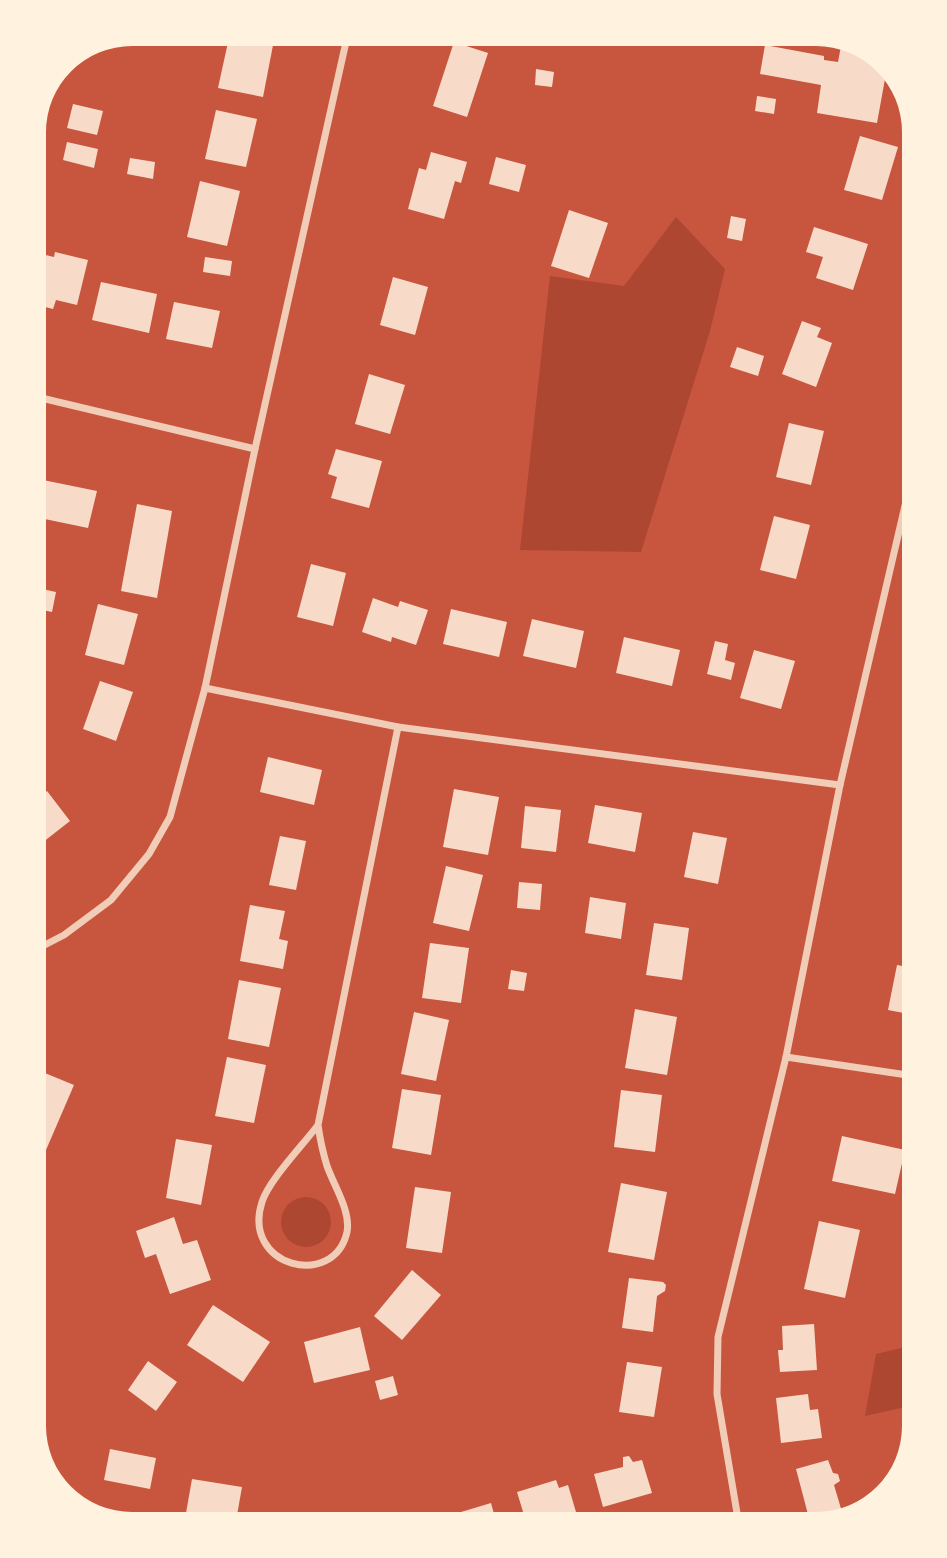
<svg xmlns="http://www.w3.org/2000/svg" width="947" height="1558" font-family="'Fira Sans',sans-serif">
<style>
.green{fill:#ae4732}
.building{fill:#f7dbc8}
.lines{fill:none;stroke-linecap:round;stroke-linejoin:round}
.minor{stroke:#f1ccb7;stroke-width:7}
</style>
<rect width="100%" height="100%" fill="#c8553d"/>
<!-- green -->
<g class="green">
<path d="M 676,217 L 725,269 L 710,331 L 641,552 L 520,550 L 550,276 L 624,286 Z"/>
<circle cx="306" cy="1222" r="25"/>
<path d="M 914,1345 L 914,1405 L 865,1416 L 876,1354 Z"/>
</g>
<!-- building -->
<g class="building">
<path d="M 230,33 L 274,40 L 263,97 L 218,88 Z"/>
<path d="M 454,42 L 488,53 L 467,117 L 433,106 Z"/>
<path d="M 765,45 L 824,56 L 824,60 L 838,62 L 841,46 L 872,51 L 887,68 L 877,123 L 817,113 L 821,85 L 760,74 Z"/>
<path d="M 536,69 L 554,72 L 552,87 L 535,85 Z"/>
<path d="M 757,96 L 776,99 L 774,114 L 755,111 Z"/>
<path d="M 73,104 L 103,111 L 97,135 L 67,128 Z"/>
<path d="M 216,110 L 257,119 L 246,167 L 205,159 Z"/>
<path d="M 860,136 L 898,147 L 882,200 L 844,190 Z"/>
<path d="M 67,142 L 98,149 L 94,168 L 63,160 Z"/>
<path d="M 431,152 L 467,162 L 461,183 L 455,181 L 444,219 L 408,209 L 419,168 L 426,170 Z"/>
<path d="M 496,157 L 526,165 L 519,192 L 489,184 Z"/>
<path d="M 130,158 L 155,162 L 153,179 L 127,174 Z"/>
<path d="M 200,181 L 240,191 L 227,246 L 187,237 Z"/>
<path d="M 569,210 L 608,223 L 589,278 L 551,266 Z"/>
<path d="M 731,216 L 746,219 L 742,241 L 727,238 Z"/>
<path d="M 814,227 L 868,244 L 853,290 L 816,278 L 823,257 L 806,252 Z"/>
<path d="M 33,252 L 54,257 L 55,252 L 88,260 L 77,305 L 56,300 L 53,309 L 33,304 Z"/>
<path d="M 205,257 L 232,261 L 230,276 L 203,272 Z"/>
<path d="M 393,277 L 428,287 L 415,335 L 380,325 Z"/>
<path d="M 101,282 L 157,294 L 149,333 L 92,320 Z"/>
<path d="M 174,302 L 220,311 L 212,348 L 166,339 Z"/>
<path d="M 802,321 L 821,328 L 817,337 L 832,343 L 816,387 L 782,374 Z"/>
<path d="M 737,347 L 764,356 L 758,376 L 730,367 Z"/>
<path d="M 369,374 L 405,385 L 390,434 L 355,424 Z"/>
<path d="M 789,423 L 824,431 L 811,485 L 776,477 Z"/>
<path d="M 336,449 L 382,461 L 369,508 L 331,498 L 337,477 L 328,474 Z"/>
<path d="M 43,480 L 97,491 L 88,528 L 35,517 Z"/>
<path d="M 137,504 L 172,511 L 157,598 L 121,591 Z"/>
<path d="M 774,516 L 810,525 L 796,579 L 760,570 Z"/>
<path d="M 311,564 L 346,573 L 333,626 L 297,617 Z"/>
<path d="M 33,587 L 56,592 L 52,612 L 33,608 Z"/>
<path d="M 373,598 L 398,607 L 400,601 L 428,610 L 416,645 L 392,637 L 391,642 L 362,632 Z"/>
<path d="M 98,604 L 138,614 L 124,665 L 85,655 Z"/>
<path d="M 451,609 L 507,622 L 499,657 L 443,644 Z"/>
<path d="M 532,619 L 584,631 L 576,668 L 523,656 Z"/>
<path d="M 624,637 L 680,650 L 672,686 L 616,673 Z"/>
<path d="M 715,641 L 728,644 L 725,660 L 735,663 L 731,680 L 707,674 Z"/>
<path d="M 754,650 L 795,661 L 781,709 L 740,698 Z"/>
<path d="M 100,681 L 133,692 L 116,741 L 83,729 Z"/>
<path d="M 268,757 L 322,770 L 314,805 L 260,792 Z"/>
<path d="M 454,789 L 499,797 L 488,855 L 443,847 Z"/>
<path d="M 47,791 L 70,821 L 33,850 L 33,802 Z"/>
<path d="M 595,805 L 642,813 L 635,852 L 588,843 Z"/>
<path d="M 525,806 L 561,810 L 556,852 L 521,848 Z"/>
<path d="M 693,832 L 727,838 L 718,884 L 684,877 Z"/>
<path d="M 280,836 L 306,841 L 296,890 L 269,885 Z"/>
<path d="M 446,866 L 483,875 L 469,931 L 433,923 Z"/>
<path d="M 519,882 L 542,884 L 540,910 L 517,908 Z"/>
<path d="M 590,897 L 626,903 L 621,939 L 585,933 Z"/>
<path d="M 250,905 L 285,911 L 279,939 L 288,941 L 283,969 L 240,961 Z"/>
<path d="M 654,923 L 689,928 L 682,980 L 646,975 Z"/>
<path d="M 430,943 L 469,948 L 461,1003 L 422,998 Z"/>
<path d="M 897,965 L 914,968 L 914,1015 L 888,1010 Z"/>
<path d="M 511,970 L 527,973 L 524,991 L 508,989 Z"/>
<path d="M 239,980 L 281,988 L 269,1047 L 228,1039 Z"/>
<path d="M 635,1009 L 677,1017 L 667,1075 L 625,1068 Z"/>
<path d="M 414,1012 L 449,1020 L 436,1081 L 401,1074 Z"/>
<path d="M 227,1057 L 266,1065 L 254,1123 L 215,1116 Z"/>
<path d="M 40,1071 L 74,1085 L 43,1157 L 33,1153 L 33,1087 Z"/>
<path d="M 402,1089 L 441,1095 L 431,1155 L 392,1148 Z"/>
<path d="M 621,1090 L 662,1095 L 655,1152 L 614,1147 Z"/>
<path d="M 842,1136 L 905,1150 L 895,1194 L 832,1181 Z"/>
<path d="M 176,1139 L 212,1145 L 201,1205 L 166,1198 Z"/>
<path d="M 621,1183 L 667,1192 L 654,1260 L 608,1252 Z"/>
<path d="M 415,1187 L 451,1192 L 442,1253 L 406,1248 Z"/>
<path d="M 174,1217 L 183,1244 L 197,1240 L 211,1280 L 170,1294 L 156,1254 L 145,1258 L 136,1231 Z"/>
<path d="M 819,1221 L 860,1230 L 845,1298 L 804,1289 Z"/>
<path d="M 412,1270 L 441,1295 L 402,1340 L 374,1316 Z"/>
<path d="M 629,1278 L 663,1282 L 666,1285 L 665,1291 L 657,1296 L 653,1332 L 622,1328 Z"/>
<path d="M 213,1305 L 270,1342 L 243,1382 L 187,1345 Z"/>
<path d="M 814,1324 L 817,1370 L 780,1372 L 778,1350 L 783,1350 L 782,1326 Z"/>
<path d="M 360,1327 L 370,1370 L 314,1383 L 304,1342 Z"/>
<path d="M 148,1361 L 177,1382 L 156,1411 L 128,1390 Z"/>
<path d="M 627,1362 L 662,1367 L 654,1417 L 619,1412 Z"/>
<path d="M 393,1376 L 398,1395 L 380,1400 L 375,1381 Z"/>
<path d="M 808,1394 L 810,1410 L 818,1409 L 822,1438 L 781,1443 L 776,1398 Z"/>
<path d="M 110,1449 L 156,1458 L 150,1489 L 104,1480 Z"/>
<path d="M 629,1456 L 633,1462 L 642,1460 L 652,1493 L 603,1507 L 594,1474 L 623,1467 L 623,1457 Z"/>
<path d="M 828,1460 L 833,1473 L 838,1474 L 840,1481 L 834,1485 L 842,1512 L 810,1522 L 796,1469 Z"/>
<path d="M 192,1479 L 242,1487 L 236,1521 L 186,1513 Z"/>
<path d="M 556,1480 L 559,1488 L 568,1485 L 576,1512 L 527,1525 L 517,1492 Z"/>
<path d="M 491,1503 L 497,1525 L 443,1525 L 441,1518 Z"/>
<path d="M 265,1513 L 319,1523 L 319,1525 L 263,1525 Z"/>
</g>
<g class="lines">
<!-- minor -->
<g class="minor">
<path d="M 33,396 L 255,449"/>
<path d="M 205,688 L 398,727 L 840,785"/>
<path d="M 33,951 L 64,935 L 111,900 L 149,854 L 170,817 L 205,688 L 255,449 L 348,33"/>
<path d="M 786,1057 L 914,1076"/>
<path d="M 318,1125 C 320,1139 323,1153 327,1166 C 334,1186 351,1211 347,1232 C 334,1290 241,1267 262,1202 C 269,1180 303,1145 318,1125 L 398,727"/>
<path d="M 739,1525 L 717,1394 L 718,1337 L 786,1057 L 840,785 L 914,467"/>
</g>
</g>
<!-- crop -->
<path d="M0 0H947V1558H0ZM132 46H816A86 86 0 0 1 902 132V1426A86 86 0 0 1 816 1512H132A86 86 0 0 1 46 1426V132A86 86 0 0 1 132 46Z" fill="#fff3e0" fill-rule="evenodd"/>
</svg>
